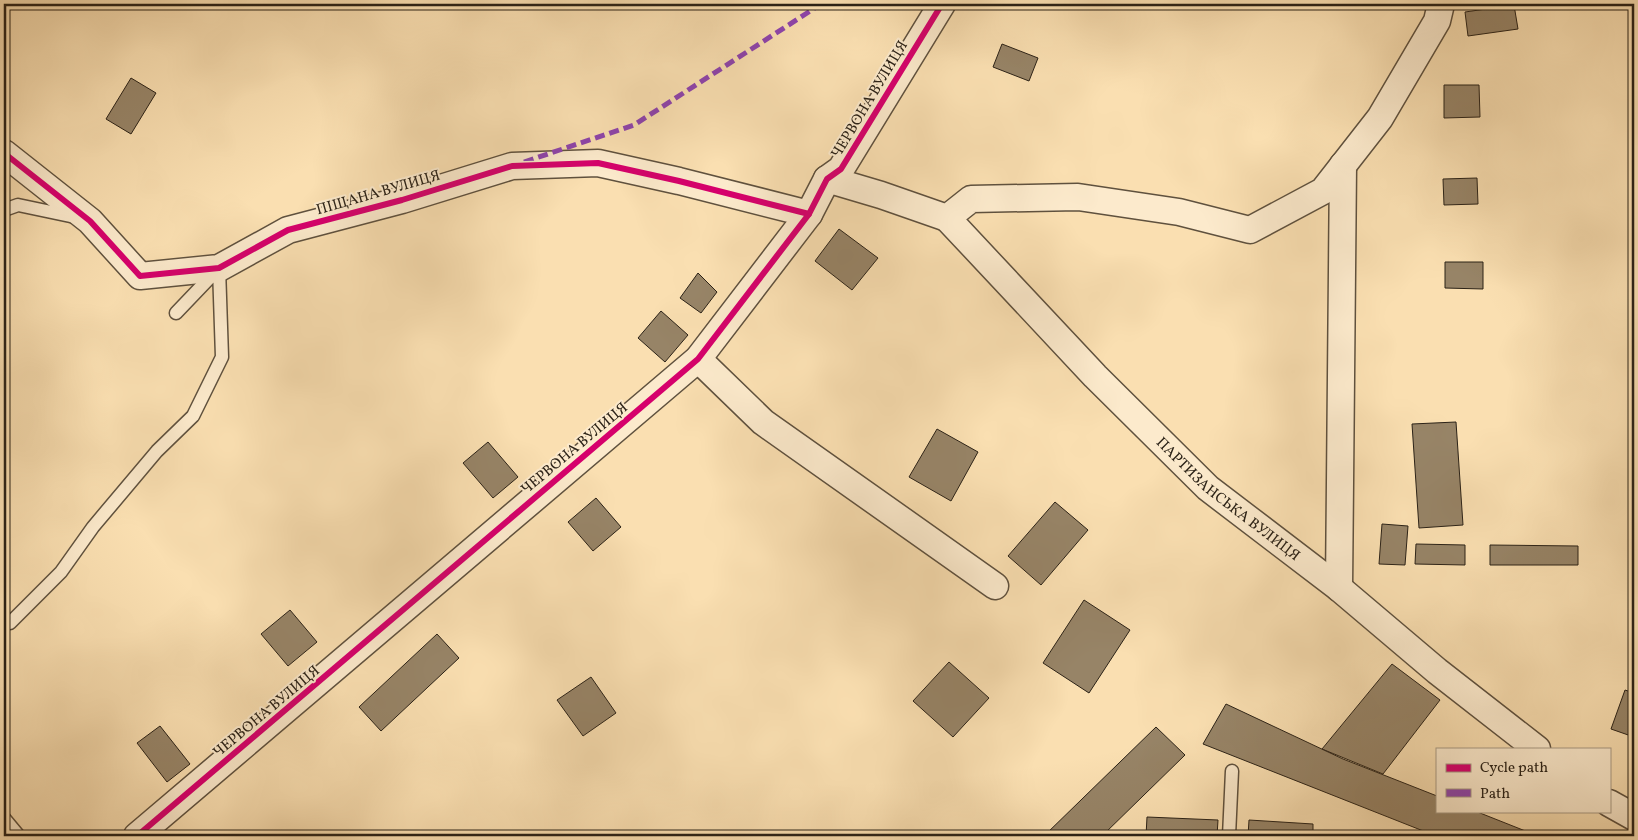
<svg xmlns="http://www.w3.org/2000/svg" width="1638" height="840" font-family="Vollkorn,serif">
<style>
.building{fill:#978467;stroke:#2b2217}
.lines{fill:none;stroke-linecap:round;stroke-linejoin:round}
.service-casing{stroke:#5f513e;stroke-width:15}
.minor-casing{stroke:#5f513e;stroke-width:29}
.service{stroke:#fceacc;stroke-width:12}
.minor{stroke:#fceacc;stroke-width:26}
.quiet{stroke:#8e44ad;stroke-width:5;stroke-dasharray:10 5;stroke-linecap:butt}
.cycleway-casing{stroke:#fceacc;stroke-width:9}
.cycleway{stroke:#d6006c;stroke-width:6}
.labels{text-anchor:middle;stroke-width:4;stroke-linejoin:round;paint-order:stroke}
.street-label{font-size:15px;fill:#2b2217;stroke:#fceacc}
</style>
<rect width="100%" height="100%" fill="#fadfb1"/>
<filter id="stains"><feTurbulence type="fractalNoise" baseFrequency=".004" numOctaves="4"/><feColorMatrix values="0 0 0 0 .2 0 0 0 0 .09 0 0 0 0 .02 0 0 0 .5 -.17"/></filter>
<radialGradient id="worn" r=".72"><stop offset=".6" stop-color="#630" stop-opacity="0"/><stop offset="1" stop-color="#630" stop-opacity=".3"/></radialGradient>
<!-- building -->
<g class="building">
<rect x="1038" y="4" width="39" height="4"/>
<path d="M 1514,5 L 1518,29 L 1468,36 L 1465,12 Z"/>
<path d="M 1002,44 L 1038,58 L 1029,81 L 993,67 Z"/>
<path d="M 131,78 L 156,93 L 131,134 L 106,119 Z"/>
<path d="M 1444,85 L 1479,85 L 1480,117 L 1444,118 Z"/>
<path d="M 1477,178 L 1478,204 L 1444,205 L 1443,179 Z"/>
<path d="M 839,229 L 878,258 L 852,290 L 815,261 Z"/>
<path d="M 1445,262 L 1483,262 L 1483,289 L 1445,288 Z"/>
<path d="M 698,273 L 717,292 L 701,313 L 680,298 Z"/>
<path d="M 661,311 L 688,335 L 665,362 L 638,338 Z"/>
<path d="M 1456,422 L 1463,525 L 1419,528 L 1412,424 Z"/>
<path d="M 937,429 L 978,452 L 951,501 L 909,477 Z"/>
<path d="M 488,442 L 518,477 L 493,498 L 463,463 Z"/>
<path d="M 596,498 L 621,527 L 593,551 L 568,522 Z"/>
<path d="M 1055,502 L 1088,530 L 1041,585 L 1008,556 Z"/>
<path d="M 1382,524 L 1408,526 L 1405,565 L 1379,564 Z"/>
<path d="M 1416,544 L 1465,545 L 1465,565 L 1415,564 Z"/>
<path d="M 1490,545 L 1578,546 L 1578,565 L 1490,565 Z"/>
<path d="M 1084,600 L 1130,630 L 1089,693 L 1043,663 Z"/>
<path d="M 290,610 L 317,642 L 288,666 L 261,634 Z"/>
<path d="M 437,634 L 459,658 L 381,731 L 359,707 Z"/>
<path d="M 949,662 L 989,698 L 953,737 L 913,701 Z"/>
<path d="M 1392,664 L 1440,700 L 1383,774 L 1322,749 Z"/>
<path d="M 591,677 L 616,713 L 583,736 L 557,700 Z"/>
<path d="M 1625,690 L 1634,693 L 1634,737 L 1611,729 Z"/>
<path d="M 1226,704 L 1343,759 L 1437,796 L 1437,811 L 1475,811 L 1538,836 L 1436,836 L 1203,744 Z"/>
<path d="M 160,726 L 190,764 L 167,782 L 137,743 Z"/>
<path d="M 1156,727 L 1185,755 L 1102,836 L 1044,836 Z"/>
<path d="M 1147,817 L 1218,820 L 1217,836 L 1146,836 Z"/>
<path d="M 1249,820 L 1313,824 L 1313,836 L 1248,836 Z"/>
</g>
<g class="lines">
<!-- service casing -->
<g class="service-casing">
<g id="service">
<path d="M 4,210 L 18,205 L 75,217"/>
<path d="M 4,622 L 10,623 L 61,572 L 93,527 L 157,451 L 193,416 L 222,357 L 219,268 L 176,313"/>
<path d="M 4,818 L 19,836"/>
<path d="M 1229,836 L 1232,771"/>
</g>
</g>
<!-- minor casing -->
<g class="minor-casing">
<g id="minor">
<path d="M 4,153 L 90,221 L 140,276 L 219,268 L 288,230 L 402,200 L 512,166 L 598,163 L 679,181 L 809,214"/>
<path d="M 827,179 L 881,195 L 947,218 L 971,199 L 1078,197 L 1179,212 L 1250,230 L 1323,191 L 1380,118 L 1437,21 L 1441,4"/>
<path id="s1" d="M 947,218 L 1095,376 L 1208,488 L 1339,588 L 1437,671 L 1537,749"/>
<path d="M 698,359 L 763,422 L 995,586"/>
<path d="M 1339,588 L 1343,165"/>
<path d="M 1609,803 L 1634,817"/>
<path d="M 137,836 L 698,359 L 809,214 L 827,179 L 841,169 L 942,4"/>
</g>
</g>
<!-- service -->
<use href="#service" class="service"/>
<!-- minor -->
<use href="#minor" class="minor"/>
<!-- quiet -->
<path class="quiet" d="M 524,162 L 634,125 L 821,4"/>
<!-- cycleway casing -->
<g class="cycleway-casing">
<g id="cycleway">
<path d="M 4,153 L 90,221 L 140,276 L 219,268 L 288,230 L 402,200 L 512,166 L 598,163 L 679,181 L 809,214"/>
<path d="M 137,836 L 698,359 L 809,214 L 827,179 L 841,169 L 942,4"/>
</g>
</g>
<!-- cycleway -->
<use href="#cycleway" class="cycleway"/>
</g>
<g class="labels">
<!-- street labels -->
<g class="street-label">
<text transform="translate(869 99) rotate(-59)" y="5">ЧЕРВОНА ВУЛИЦЯ</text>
<text transform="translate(378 192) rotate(-16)" y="5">ПІЩАНА ВУЛИЦЯ</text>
<text transform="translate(574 448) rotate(-40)" y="5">ЧЕРВОНА ВУЛИЦЯ</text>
<text dy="5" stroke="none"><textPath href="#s1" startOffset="398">ПАРТИЗАНСЬКА ВУЛИЦЯ</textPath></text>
<text transform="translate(266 711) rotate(-40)" y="5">ЧЕРВОНА ВУЛИЦЯ</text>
</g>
</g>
<!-- margin -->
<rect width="1638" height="840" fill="none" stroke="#fadfb1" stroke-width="20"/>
<rect x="5" y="5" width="1628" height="830" fill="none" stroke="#2b2217" stroke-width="2.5"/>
<rect x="10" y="10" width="1618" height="820" fill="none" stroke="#2b2217"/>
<!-- legend -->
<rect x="1436" y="748" width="175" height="65" fill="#fceacc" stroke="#a89a84"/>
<rect x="1446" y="764" width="25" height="8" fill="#d6006c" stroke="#a89a84"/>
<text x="1480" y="772" font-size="15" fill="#2b2217">Cycle path</text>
<rect x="1446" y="789" width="25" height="8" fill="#8e44ad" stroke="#a89a84"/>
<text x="1480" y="798" font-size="15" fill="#2b2217">Path</text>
<rect width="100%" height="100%" filter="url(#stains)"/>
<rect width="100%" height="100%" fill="url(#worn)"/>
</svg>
